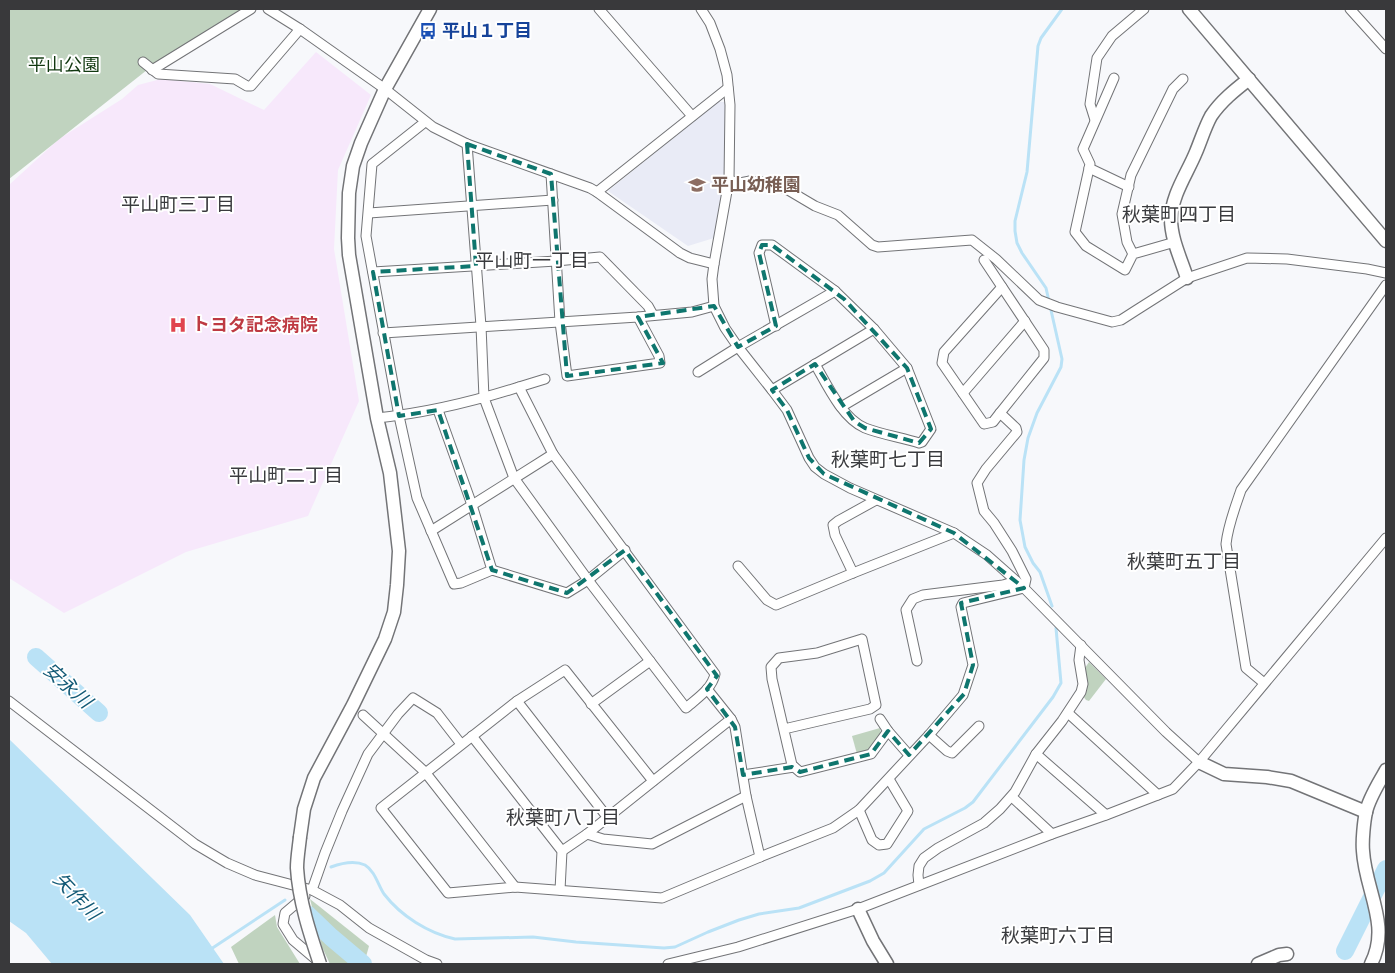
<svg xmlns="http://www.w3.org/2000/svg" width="1395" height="973" font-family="Arial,'Noto Sans JP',sans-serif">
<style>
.built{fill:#e9ebf6}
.medical{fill:#f7e8fb}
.green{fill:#c0d3bf}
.water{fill:#bae2f6}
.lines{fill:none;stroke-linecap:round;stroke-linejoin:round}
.stream{stroke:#bae2f6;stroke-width:3}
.river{stroke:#bae2f6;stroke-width:18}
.street-casing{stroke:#737477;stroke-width:11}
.secondary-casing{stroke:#737477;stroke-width:15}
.street{stroke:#fff;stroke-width:9}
.secondary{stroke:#fff;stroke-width:12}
.secondary-bridge-casing{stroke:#737477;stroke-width:15;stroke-linecap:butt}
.secondary-bridge{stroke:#fff;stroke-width:12}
.marked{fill:none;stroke:#0f766e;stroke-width:4;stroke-dasharray:10 6;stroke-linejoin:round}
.labels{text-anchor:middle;stroke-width:4;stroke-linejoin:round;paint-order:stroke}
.transit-label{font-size:18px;font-weight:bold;fill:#164399;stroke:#fff;text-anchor:start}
.park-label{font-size:18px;fill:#113810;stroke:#fff}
.education-label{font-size:18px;font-weight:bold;fill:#785e54;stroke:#fff;text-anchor:start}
.health-label{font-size:18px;font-weight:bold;fill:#be3a42;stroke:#fff;text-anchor:start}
.neighbourhood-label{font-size:19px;fill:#3a3b3e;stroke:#fff}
.water-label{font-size:19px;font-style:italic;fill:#135a76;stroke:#fff}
</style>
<rect width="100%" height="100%" fill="#f7f8fb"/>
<!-- built -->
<path class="built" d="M 718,102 L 725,102 L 725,176 L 714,238 L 688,246 L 608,191 Z"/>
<!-- medical -->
<path class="medical" d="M 316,52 L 371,95 L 338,170 L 334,249 L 359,401 L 308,516 L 186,552 L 64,613 L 9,578 L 9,185 L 59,139 L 122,99 L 138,85 L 161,79 L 210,84 L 264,110 Z"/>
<!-- green -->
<g class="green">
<path d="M 9,9 L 245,9 L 152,66 L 9,179 Z"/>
<path d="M 1089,662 L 1106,679 L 1089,701 L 1086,700 L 1083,696 C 1087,686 1087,679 1085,668 Z"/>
<path d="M 880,728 L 881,733 L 867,752 L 857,754 L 852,736 Z"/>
<path d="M 310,899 L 369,946 L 364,964 L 330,964 L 322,947 Z"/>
<path d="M 275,915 L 277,927 L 300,964 L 239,964 L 231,947 Z"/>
</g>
<!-- water -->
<path class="water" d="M 9,739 L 190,915 L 224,964 L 52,964 L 26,933 L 9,921 Z"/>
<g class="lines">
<!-- stream -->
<g class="stream">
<path d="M 1052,606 L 1040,572 L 1033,563 L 1025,547 L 1020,520 L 1024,460 L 1028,438 L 1037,413 L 1061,367 L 1062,359 L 1046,288 L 1022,253 L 1017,243 L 1015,231 L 1015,221 L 1027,172 L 1038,46 L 1041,38 L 1062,9"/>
<path d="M 331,867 C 342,863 354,860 365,865 C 375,871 378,885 384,894 C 401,916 428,933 455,939 L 533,937 L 576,942 L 664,948 L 675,947 L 708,932 L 739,920 L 759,914 L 799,908 L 870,881 L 884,873 L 924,829 L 965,808 L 973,802 L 1053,697 L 1061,683 L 1056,628"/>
<path d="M 211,949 L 285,900"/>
</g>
<!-- river -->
<g class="river">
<path d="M 36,657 L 99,713"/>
<path d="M 307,914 L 331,937 L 363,964"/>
<path d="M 1345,951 L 1386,869"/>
</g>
<!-- street casing -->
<g class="street-casing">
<g id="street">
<path d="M 268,9 L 300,29 L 385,89 L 433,127 L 467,144 L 590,188 L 597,192 L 680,253 L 690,258 L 714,264"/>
<path d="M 599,9 L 692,116"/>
<path d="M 701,9 L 710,23 L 720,49 L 727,75 L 730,105 L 729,180 L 714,264 L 712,279 L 714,306 L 725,328 L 738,347 L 772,390 L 787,410 L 809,458 L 815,467 L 824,474 L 850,488 L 954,533 L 987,555 L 1024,588 L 1166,732 L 1199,762"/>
<path d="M 1350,9 L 1386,49"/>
<path d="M 143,62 L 158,74 L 235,79 L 247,86 L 251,86 L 300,29"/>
<path d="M 152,70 L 251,9"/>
<path d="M 1114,78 L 1083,149 L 1090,164 L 1075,232 L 1086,246 L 1125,270 L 1133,254 L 1175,242"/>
<path d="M 1095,120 L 1090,104 L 1097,58 L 1112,36 L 1144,9"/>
<path d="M 425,122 L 372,164 L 366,236 L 399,416 L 417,498 L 454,584 L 461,583 L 492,570 L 567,593 L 588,580 L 625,550"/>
<path d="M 1089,168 L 1129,187"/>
<path d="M 551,174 L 560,322 L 567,376 L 660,363 L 659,356 L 638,317"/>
<path d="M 729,180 L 740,183 L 750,181 L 770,183 L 788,190 L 815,206 L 838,215 L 872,245 L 878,247 L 972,240 L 996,259 L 1039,300 L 1057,307 L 1112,322 L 1121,320 L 1135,311 L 1187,278 L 1247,258 L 1287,259 L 1367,269 L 1386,273"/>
<path d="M 597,192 L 728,88"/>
<path d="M 369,213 L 553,200"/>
<path d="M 1133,254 L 1127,242 L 1122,214 L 1131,175 L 1173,89 L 1183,79"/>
<path d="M 984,260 L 1044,350 L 1044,358 L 1000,413"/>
<path d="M 373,272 L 556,261 L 600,257 L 648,306 L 653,315"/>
<path d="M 1002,287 L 944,352 L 942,363 L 984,424 L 993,422 L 1000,413 L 1016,428 L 1017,432 L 986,469 L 977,483 L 984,511 L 994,523 L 1012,551 L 1026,579 L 1024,588"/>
<path d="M 776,326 L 759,253 L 762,245 L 772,245 L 835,291"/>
<path d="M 383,333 L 638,317 L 692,312 L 714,306"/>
<path d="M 815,364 C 827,385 842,418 865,428 C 880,434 903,438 919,443 L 922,442 L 931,429 L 907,368 L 874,329"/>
<path d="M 698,372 L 738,347 L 835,291 L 874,329 L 772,390"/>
<path d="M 519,387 L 545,379"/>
<path d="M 963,393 L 1025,321"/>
<path d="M 841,407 L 907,368"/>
<path d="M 438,410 L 472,505 L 492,570"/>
<path d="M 377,418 C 426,413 472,402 519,387 L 553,454 L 715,674 C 712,689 697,698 686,708 L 588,580 L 514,478 L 484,398 L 481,326 L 467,144"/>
<path d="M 431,531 L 553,454"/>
<path d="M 738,566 L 767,600 L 776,605 L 853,573 L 954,533"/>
<path d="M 853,573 L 835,535 L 833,525 L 838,521 L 876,500"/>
<path d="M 917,661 L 906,610 L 913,599 L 923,595 L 1003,585 L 1016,581"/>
<path d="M 1264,683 L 1246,668 L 1226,544 C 1228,525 1235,508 1241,490 L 1386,285"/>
<path d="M 9,701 L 195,844 L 227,863 L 255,875 L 312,890"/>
<path d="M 517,701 L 608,818"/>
<path d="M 591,704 L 650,661"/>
<path d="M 1068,713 L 1158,795"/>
<path d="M 363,715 L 425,772 L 515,887"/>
<path d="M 880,719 L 888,731 L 909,755"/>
<path d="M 784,729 L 870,709 L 876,705 L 862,639 L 817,653 L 779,658 L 771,667 L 772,679 L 792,765 L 800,772 L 871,754 L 888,731"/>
<path d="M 929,735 L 947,751 L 952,753 L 979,726"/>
<path d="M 472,736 L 562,851 L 560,890"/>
<path d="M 1036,754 L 1106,815"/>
<path d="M 743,775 L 794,767"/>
<path d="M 653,781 L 565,670 L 517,701 L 381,808 L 448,893 L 515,887 L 662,898 L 760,857 L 746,796 L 735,727 L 731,719 L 707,689"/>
<path d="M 1012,797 L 1052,834"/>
<path d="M 859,810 L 872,840 L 879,845 L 887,844 L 908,811 L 889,779"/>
<path d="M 587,834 L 603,839 L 652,844 L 746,796"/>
<path d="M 562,851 L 587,834 L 731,719"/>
<path d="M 760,857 L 833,828 L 859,810 L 929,735 L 963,695 L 973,665 L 961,607 L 963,603 L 1024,588"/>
<path d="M 919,885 L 918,875 L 919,866 L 924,858 L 938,848 L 984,823 L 1000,809 L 1015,792 L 1036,754 L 1062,721 L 1081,692 L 1083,684 L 1079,660 L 1081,645"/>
<path d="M 305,896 L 285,913 L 283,924 L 293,940 L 319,962"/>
<path d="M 437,964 L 426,960 L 369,928 L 340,905 L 312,890 L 325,853 L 342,811 L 368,754 L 398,714 L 413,698 L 437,713 L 461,744"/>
<path d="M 668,964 L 738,947 L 858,909 L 1052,834 L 1106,815 L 1173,789 L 1199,762 L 1386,538"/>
</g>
</g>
<!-- secondary casing -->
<g class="secondary-casing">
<g id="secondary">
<path d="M 1189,9 L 1386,241"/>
<path d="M 1187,278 C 1181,259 1171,239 1171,219 C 1172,194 1187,174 1196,152 C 1201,140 1205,127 1211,116 C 1221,101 1235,90 1249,79"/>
<path d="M 1199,762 L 1224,774 L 1267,777 L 1291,781 L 1366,812"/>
<path d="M 300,837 L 304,809 L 314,778 L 353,705 L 385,639 L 394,612 L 397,585 L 399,551 L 390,473 L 377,418 L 349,255 L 348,238 L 349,193 L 353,166 L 361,143 L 385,89 L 430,9"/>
<path d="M 858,909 L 873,941 L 887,964"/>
<path d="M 1258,964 L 1279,955 L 1287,954"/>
<path d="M 1371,964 C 1391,925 1365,890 1363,851 C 1362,841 1364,821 1366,812 C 1369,798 1379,783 1386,770"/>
</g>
</g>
<!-- street -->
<use href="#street" class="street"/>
<!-- secondary -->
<use href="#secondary" class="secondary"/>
<!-- secondary-bridge casing -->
<g class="secondary-bridge-casing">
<path id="secondary-bridge" d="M 300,837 C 299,847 297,858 297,868 C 299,901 310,934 320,964"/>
</g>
<!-- secondary-bridge -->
<use href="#secondary-bridge" class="secondary-bridge"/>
</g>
<!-- marked area -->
<path class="marked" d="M 467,144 L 551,174 L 567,376 L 663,363 L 638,317 L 714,306 L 738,347 L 776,326 L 759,253 L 762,245 L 772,245 L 844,299 L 907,368 L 931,429 L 919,443 L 865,428 L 854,421 L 815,364 L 772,390 L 787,410 L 809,458 L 824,474 L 954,533 L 1024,588 L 961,603 L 973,665 L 964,694 L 909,755 L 888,731 L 871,754 L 800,772 L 792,767 L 743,775 L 735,727 L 707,689 L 717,676 L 625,550 L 567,593 L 492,570 L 438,410 L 399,416 L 373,272 L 476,266 Z"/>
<!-- icons -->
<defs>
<g id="bus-bare" transform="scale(1.35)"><path d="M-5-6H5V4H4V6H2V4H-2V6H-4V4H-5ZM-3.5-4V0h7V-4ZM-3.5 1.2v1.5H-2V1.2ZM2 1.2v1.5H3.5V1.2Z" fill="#1a4fb4" stroke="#fff" stroke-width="2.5" paint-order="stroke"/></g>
<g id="school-bare" transform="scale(1.35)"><path d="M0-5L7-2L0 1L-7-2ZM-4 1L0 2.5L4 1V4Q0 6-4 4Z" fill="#8d6e63" stroke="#fff" stroke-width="2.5" paint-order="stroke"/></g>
<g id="hospital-bare" transform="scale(1.35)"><path d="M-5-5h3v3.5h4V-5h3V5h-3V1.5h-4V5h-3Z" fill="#e0444e" stroke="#fff" stroke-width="2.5" paint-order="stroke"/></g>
</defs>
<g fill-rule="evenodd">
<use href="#bus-bare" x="428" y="31"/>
<use href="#school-bare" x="697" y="185"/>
<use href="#hospital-bare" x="178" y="325"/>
</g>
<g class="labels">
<!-- transit labels -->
<g class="transit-label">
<text x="442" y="37">平山１丁目</text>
</g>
<!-- park labels -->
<g class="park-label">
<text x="64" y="71">平山公園</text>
</g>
<!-- education labels -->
<g class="education-label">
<text x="711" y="191">平山幼稚園</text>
</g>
<!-- health labels -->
<g class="health-label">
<text x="192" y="331">トヨタ記念病院</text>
</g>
<!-- neighbourhood labels -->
<g class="neighbourhood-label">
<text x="178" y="211">平山町三丁目</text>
<text x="1179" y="221">秋葉町四丁目</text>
<text x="532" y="267">平山町一丁目</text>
<text x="888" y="466">秋葉町七丁目</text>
<text x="286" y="482">平山町二丁目</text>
<text x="1184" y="568">秋葉町五丁目</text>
<text x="563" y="824">秋葉町八丁目</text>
<text x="1058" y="942">秋葉町六丁目</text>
</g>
<!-- water labels -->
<g class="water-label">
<text transform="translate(68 685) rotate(42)" y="7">安永川</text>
<text transform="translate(77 896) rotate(46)" y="7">矢作川</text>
</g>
</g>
<!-- border -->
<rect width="1395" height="973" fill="none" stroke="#39393b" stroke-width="20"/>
</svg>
